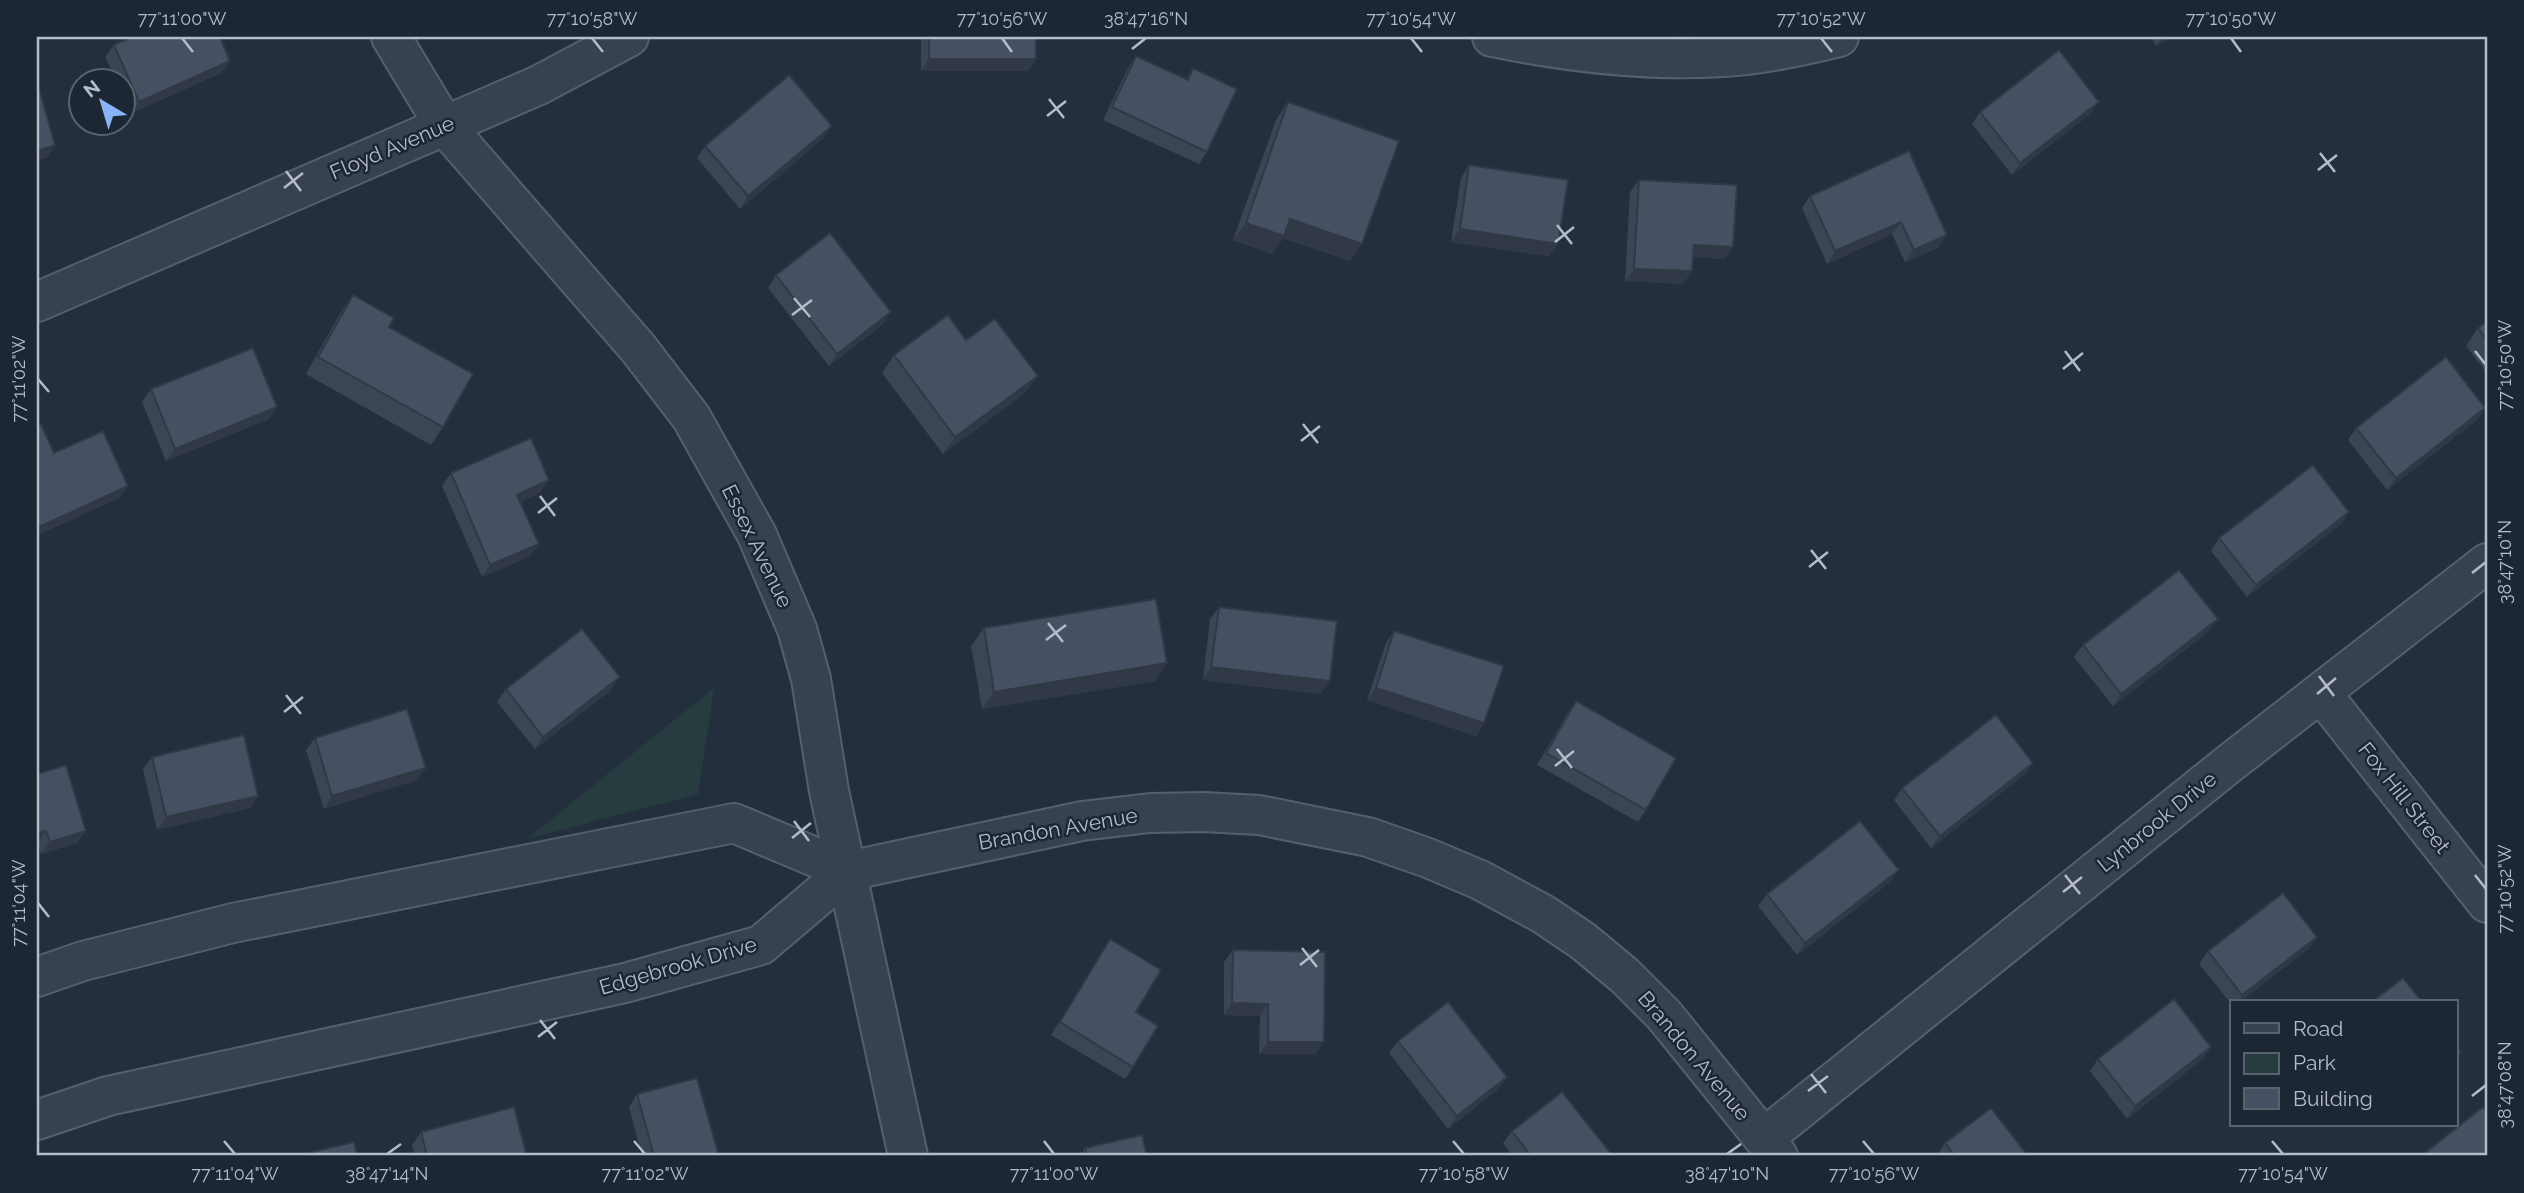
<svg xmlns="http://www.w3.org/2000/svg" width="2524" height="1193" font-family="Raleway,sans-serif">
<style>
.green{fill:#263c3f}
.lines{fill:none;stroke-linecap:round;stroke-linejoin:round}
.minor-casing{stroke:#565f6c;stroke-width:42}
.minor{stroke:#38414e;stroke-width:38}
.wall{fill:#3b4654}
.shaded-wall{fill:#303945}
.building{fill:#455162;stroke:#303945;stroke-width:2}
.ticks{fill:none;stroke:#b4bcc9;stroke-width:2.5}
.labels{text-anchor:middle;stroke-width:5;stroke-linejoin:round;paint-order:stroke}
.street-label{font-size:21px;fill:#b4bcc9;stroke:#1d2633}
.neatline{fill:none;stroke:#b4bcc9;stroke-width:2.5}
.ticks-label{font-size:18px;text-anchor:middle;fill:#b4bcc9}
</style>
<rect width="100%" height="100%" fill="#242f3e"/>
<!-- green -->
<path class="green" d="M 714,688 L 698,794 L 527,839 Z"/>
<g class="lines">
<!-- minor casing -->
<g class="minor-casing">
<g id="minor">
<path d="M 391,37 L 444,125 L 638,348 L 691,417 L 757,535 L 797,629 L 811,679 L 829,791 L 908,1156"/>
<path d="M 1492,37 C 1566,52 1646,62 1722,57 C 1762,55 1801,46 1839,37"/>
<path d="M 37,302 L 539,85 L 629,37"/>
<path d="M 2321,693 L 2487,903"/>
<path d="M 37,977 L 83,961 L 233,923 L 734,823 L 848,871"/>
<path d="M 37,1120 L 108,1096 L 625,983 L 761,945 L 848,871 L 1082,821 L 1150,813 L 1204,812 L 1259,815 L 1368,837 L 1428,858 L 1480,880 L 1543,914 L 1583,941 L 1625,976 L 1664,1015 L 1778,1156"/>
<path d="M 1764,1138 L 2230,763 L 2487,563"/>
</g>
</g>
<!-- minor -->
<use href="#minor" class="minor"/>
</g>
<!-- wall -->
<g class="wall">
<path d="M 921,37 L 1036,37 L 1036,59 L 1028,71 L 921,71 Z"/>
<path d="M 2151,37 L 2172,37 L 2156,46 Z"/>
<path d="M 114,45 L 230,61 L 221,73 L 130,114 L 122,96 L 122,80 L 116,80 L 105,57 Z"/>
<path d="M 1136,56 L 1186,79 L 1193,68 L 1207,152 L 1199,164 L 1103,120 L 1128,68 Z"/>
<path d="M 1288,102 L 1362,244 L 1350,261 L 1283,238 L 1272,254 L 1233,240 L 1276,120 Z"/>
<path d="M 1980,112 L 2090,114 L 2012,175 L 1972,124 Z"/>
<path d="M 823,138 L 740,209 L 697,158 L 705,146 Z"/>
<path d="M 1909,151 L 1938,248 L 1905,262 L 1892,234 L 1827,264 L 1802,208 L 1810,196 Z"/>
<path d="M 1469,165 L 1558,244 L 1549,256 L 1451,242 L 1461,178 Z"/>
<path d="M 1639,180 L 1733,247 L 1724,259 L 1693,257 L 1692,271 L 1683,284 L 1625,281 L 1630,192 Z"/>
<path d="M 776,275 L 883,324 L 829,366 L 768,288 Z"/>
<path d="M 353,295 L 389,327 L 443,427 L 431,445 L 306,374 L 341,312 Z"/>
<path d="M 2487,321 L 2487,373 L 2466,346 L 2478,328 Z"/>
<path d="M 966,340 L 1025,393 L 943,454 L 882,373 L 894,355 Z"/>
<path d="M 151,389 L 277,407 L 269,419 L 166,461 L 142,402 Z"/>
<path d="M 2485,408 L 2477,420 L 2387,490 L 2348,440 L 2356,428 Z"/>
<path d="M 451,473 L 540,493 L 521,502 L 530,556 L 482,577 L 442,486 Z"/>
<path d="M 2349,512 L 2341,524 L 2247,597 L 2211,551 L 2219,538 Z"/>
<path d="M 1219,607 L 1321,694 L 1203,680 L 1210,619 Z"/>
<path d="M 984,628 L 1167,663 L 1155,681 L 982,709 L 971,646 Z"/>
<path d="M 1394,631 L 1484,723 L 1476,736 L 1367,700 L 1386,643 Z"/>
<path d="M 2209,631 L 2113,706 L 2074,657 L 2083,645 Z"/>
<path d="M 506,689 L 611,690 L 535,749 L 497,702 Z"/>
<path d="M 1576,701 L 1646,810 L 1638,822 L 1537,765 L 1567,714 Z"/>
<path d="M 315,738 L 417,780 L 324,809 L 306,750 Z"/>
<path d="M 152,757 L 258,796 L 250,808 L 157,830 L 143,769 Z"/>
<path d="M 2033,763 L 2024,775 L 1931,848 L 1894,800 L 1902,788 Z"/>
<path d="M 37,774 L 86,831 L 77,843 L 41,854 L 38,843 Z"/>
<path d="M 1890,882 L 1797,955 L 1758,906 L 1767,894 Z"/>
<path d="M 2317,937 L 2308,949 L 2240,1002 L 2232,1002 L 2232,1005 L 2199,964 L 2208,951 Z"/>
<path d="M 1110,939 L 1133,1067 L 1125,1079 L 1051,1035 Z"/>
<path d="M 1233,950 L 1324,1042 L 1315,1054 L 1259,1054 L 1260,1016 L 1224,1015 L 1224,962 Z"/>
<path d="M 1398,1041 L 1498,1089 L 1448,1129 L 1389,1053 Z"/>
<path d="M 2098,1059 L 2203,1059 L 2127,1119 L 2090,1071 Z"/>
<path d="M 637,1094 L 719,1156 L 642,1156 L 629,1107 Z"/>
<path d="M 1512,1131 L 1613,1156 L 1513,1156 L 1503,1143 Z"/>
<path d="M 421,1132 L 527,1156 L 415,1156 L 412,1145 Z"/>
<path d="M 1945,1143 L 2028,1156 L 1937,1156 Z"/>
<path d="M 1085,1148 L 1147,1156 L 1080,1156 Z"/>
</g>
<!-- shaded-wall -->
<g class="shaded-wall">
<path d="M 2163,37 L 2172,37 L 2156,46 Z"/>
<path d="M 929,59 L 1036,59 L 1028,71 L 921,71 Z"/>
<path d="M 230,61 L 221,73 L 130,114 L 139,102 Z"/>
<path d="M 2099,102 L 2090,114 L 2012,175 L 2020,163 Z"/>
<path d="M 832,126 L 823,138 L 740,209 L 748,196 Z"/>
<path d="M 55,145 L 47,158 L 37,160 L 37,151 Z"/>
<path d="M 1290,219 L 1362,244 L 1350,261 L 1283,238 L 1272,254 L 1233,240 L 1246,223 Z"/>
<path d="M 1901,222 L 1892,234 L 1827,264 L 1835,251 Z"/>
<path d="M 1460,229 L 1558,244 L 1549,256 L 1451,242 Z"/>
<path d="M 1947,235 L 1938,248 L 1905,262 L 1914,250 Z"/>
<path d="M 1694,245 L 1733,247 L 1724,259 L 1685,257 Z"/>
<path d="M 1634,269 L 1692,271 L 1683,284 L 1625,281 Z"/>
<path d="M 891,312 L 883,324 L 829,366 L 837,354 Z"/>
<path d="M 1038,376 L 1025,393 L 943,454 L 955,437 Z"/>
<path d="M 277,407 L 269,419 L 166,461 L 175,449 Z"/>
<path d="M 2485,408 L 2477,420 L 2387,490 L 2396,478 Z"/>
<path d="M 549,480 L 540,493 L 509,507 L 517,495 Z"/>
<path d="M 128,486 L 119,498 L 37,536 L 37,528 Z"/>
<path d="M 2349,512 L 2341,524 L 2247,597 L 2256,585 Z"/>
<path d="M 539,544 L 530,556 L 482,577 L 490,565 Z"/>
<path d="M 2218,619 L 2209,631 L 2113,706 L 2121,694 Z"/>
<path d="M 1167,663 L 1155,681 L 982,709 L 994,692 Z"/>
<path d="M 1211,667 L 1330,681 L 1321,694 L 1203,680 Z"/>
<path d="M 620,677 L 611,690 L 535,749 L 543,737 Z"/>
<path d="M 1376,688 L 1484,723 L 1476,736 L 1367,700 Z"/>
<path d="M 2033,763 L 2024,775 L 1931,848 L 1940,836 Z"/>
<path d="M 426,768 L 417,780 L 324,809 L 332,796 Z"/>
<path d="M 258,796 L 250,808 L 157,830 L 166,817 Z"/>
<path d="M 46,831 L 38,843 L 37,843 L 37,833 Z"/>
<path d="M 86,831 L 77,843 L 41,854 L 50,842 Z"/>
<path d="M 1899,870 L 1890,882 L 1797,955 L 1805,943 Z"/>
<path d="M 2317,937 L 2308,949 L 2240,1002 L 2237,1002 L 2242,995 Z"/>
<path d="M 1232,1003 L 1268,1004 L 1260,1016 L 1224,1015 Z"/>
<path d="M 1268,1042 L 1324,1042 L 1315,1054 L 1259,1054 Z"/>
<path d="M 2211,1047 L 2203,1059 L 2127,1119 L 2135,1106 Z"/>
<path d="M 1507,1077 L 1498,1089 L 1448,1129 L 1457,1116 Z"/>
</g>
<!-- building -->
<g class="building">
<path d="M 132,37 L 220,37 L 230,61 L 139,102 L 114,45 Z"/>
<rect x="929" y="37" width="107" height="22"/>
<path d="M 2059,50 L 2099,102 L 2020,163 L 1980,112 Z"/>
<path d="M 1136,56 L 1188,80 L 1193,68 L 1237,89 L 1207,152 L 1112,107 Z"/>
<path d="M 789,75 L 832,126 L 748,196 L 705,146 Z"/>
<path d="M 37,81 L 55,145 L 37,151 Z"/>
<path d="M 1288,102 L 1399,141 L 1362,244 L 1290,219 L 1284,236 L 1246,223 Z"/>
<path d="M 1909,151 L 1947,235 L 1914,250 L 1901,222 L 1835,251 L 1810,196 Z"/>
<path d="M 1469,165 L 1568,180 L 1558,244 L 1460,229 Z"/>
<path d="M 1639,180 L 1737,185 L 1733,247 L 1694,245 L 1692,271 L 1634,269 Z"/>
<path d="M 830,233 L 891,312 L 837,354 L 776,275 Z"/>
<path d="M 353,295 L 394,318 L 389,327 L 473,374 L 443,427 L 318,357 Z"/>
<path d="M 948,315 L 966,340 L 995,319 L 1038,376 L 955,437 L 894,355 Z"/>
<path d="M 2487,321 L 2487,340 L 2478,328 Z"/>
<path d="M 253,348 L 277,407 L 175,449 L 151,389 Z"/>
<path d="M 2446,357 L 2485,408 L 2396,478 L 2356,428 Z"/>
<path d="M 41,424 L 54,453 L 103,431 L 128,486 L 37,528 L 37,426 Z"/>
<path d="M 531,438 L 549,480 L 517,495 L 539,544 L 490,565 L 451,473 Z"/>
<path d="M 2313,465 L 2349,512 L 2256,585 L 2219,538 Z"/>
<path d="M 2179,570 L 2218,619 L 2121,694 L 2083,645 Z"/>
<path d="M 1156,599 L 1167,663 L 994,692 L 984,628 Z"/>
<path d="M 1219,607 L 1337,621 L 1330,681 L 1211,667 Z"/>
<path d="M 582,629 L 620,677 L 543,737 L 506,689 Z"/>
<path d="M 1394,631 L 1504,666 L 1484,723 L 1376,688 Z"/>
<path d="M 1576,701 L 1676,758 L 1646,810 L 1546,753 Z"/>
<path d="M 407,709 L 426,768 L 332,796 L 315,738 Z"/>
<path d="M 1996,715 L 2033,763 L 1940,836 L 1902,788 Z"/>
<path d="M 244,735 L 258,796 L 166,817 L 152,757 Z"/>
<path d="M 66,765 L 86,831 L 50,842 L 46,831 L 37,833 L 37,774 Z"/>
<path d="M 1860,821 L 1899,870 L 1805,943 L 1767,894 Z"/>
<path d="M 2283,893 L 2317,937 L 2242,995 L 2208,951 Z"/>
<path d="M 1110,939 L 1161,970 L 1136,1012 L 1158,1026 L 1133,1067 L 1060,1022 Z"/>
<path d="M 1233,950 L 1325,952 L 1324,1042 L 1268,1042 L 1268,1004 L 1232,1003 Z"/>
<path d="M 2403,978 L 2422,1002 L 2372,1002 Z"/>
<path d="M 2174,999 L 2211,1047 L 2135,1106 L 2098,1059 Z"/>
<path d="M 1448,1002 L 1507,1077 L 1457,1116 L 1398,1041 Z"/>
<path d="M 2456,1046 L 2461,1053 L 2456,1057 Z"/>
<path d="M 697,1078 L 719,1156 L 654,1156 L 637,1094 Z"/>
<path d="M 1562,1092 L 1613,1156 L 1531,1156 L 1512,1131 Z"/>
<path d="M 514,1107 L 527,1156 L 427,1156 L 421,1132 Z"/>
<path d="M 2483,1107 L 2487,1112 L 2487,1156 L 2421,1156 Z"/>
<path d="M 1991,1108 L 2028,1156 L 1955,1156 L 1945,1143 Z"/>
<path d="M 1142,1135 L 1147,1156 L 1087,1156 L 1085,1148 Z"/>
<path d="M 354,1142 L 357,1156 L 295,1156 Z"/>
</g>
<!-- ticks -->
<path class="ticks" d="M 182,38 L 193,52M 592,38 L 603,52M 1002,38 L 1012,52M 1411,38 L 1422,52M 1821,38 L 1832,52M 2231,38 L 2241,52M 1132,49 L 1146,38M 1049,99 L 1064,118M 1047,116 L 1066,101M 2320,153 L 2335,172M 2318,170 L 2337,155M 286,171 L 301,191M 284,188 L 303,173M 1557,225 L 1572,244M 1555,242 L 1574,227M 794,298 L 810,317M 792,315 L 812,300M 2065,351 L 2080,371M 2475,351 L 2486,365M 2063,369 L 2083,353M 38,379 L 49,392M 1303,424 L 1318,443M 1301,441 L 1320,426M 540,496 L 555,516M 538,513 L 557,498M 1811,550 L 1826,569M 1809,567 L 1828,552M 2472,573 L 2486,562M 1048,623 L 1063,642M 1046,640 L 1066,625M 2319,676 L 2334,696M 2317,694 L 2336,678M 286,695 L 301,714M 284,712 L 303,697M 1557,749 L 1572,768M 1555,766 L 1574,751M 794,821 L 809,841M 792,838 L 811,823M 2065,875 L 2080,894M 2475,875 L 2486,889M 2063,892 L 2082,877M 38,903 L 49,917M 1302,948 L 1317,967M 1300,965 L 1319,950M 540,1020 L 555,1039M 538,1037 L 557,1022M 1811,1074 L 1826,1093M 1808,1091 L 1828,1076M 2472,1096 L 2486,1085M 224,1141 L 235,1154M 634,1141 L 645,1154M 1044,1141 L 1054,1154M 1453,1141 L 1464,1154M 1863,1141 L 1874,1154M 2272,1141 L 2283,1154M 387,1154 L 401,1144M 1727,1154 L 1741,1144"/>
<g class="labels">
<!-- street labels -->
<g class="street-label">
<text transform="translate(392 148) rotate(-23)" y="7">Floyd Avenue</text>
<text transform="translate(757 546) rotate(64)" y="7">Essex Avenue</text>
<text transform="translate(2404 798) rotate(52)" y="7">Fox Hill Street</text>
<text transform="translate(2157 822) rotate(-39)" y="7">Lynbrook Drive</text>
<text transform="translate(1058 829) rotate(-10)" y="7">Brandon Avenue</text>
<text transform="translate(678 966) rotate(-16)" y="7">Edgebrook Drive</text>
<text transform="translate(1694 1056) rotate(50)" y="7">Brandon Avenue</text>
</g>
</g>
<!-- border -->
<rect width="2524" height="1193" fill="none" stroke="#1d2633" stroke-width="77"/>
<!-- legend -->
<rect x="2230" y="1000" width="228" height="126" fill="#1d2633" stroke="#59626f" stroke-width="2"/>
<rect x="2244" y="1023" width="35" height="10" fill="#38414e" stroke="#59626f" stroke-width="2"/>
<text x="2293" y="1036" font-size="21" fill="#b4bcc9">Road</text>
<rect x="2244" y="1053" width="35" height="21" fill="#263c3f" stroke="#59626f" stroke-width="2"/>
<text x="2293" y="1070" font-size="21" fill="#b4bcc9">Park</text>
<rect x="2244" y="1088" width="35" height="21" fill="#455162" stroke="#59626f" stroke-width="2"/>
<text x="2293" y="1106" font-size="21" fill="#b4bcc9">Building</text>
<!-- north arrow -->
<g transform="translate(102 102) rotate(322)"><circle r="33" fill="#1d2633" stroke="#59626f" stroke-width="2"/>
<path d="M0-5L12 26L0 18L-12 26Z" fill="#8ab4f8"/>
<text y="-10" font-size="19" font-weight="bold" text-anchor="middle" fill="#b4bcc9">N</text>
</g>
<rect x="38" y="38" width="2448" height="1116" class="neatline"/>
<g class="ticks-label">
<text x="182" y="25">77°11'00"W</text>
<text x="592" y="25">77°10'58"W</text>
<text x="1002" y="25">77°10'56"W</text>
<text x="1146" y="25">38°47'16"N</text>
<text x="1411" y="25">77°10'54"W</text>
<text x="1821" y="25">77°10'52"W</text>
<text x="2231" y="25">77°10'50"W</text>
<text transform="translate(2505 365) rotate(-90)" y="6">77°10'50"W</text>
<text transform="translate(19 379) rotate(-90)" y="6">77°11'02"W</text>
<text transform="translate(2505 562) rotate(-90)" y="6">38°47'10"N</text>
<text transform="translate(2505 889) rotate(-90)" y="6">77°10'52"W</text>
<text transform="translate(19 903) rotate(-90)" y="6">77°11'04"W</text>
<text transform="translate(2505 1085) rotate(-90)" y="6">38°47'08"N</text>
<text x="235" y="1180">77°11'04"W</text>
<text x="387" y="1180">38°47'14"N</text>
<text x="645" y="1180">77°11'02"W</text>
<text x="1054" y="1180">77°11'00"W</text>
<text x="1464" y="1180">77°10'58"W</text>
<text x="1727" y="1180">38°47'10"N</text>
<text x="1874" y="1180">77°10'56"W</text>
<text x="2283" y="1180">77°10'54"W</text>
</g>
</svg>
